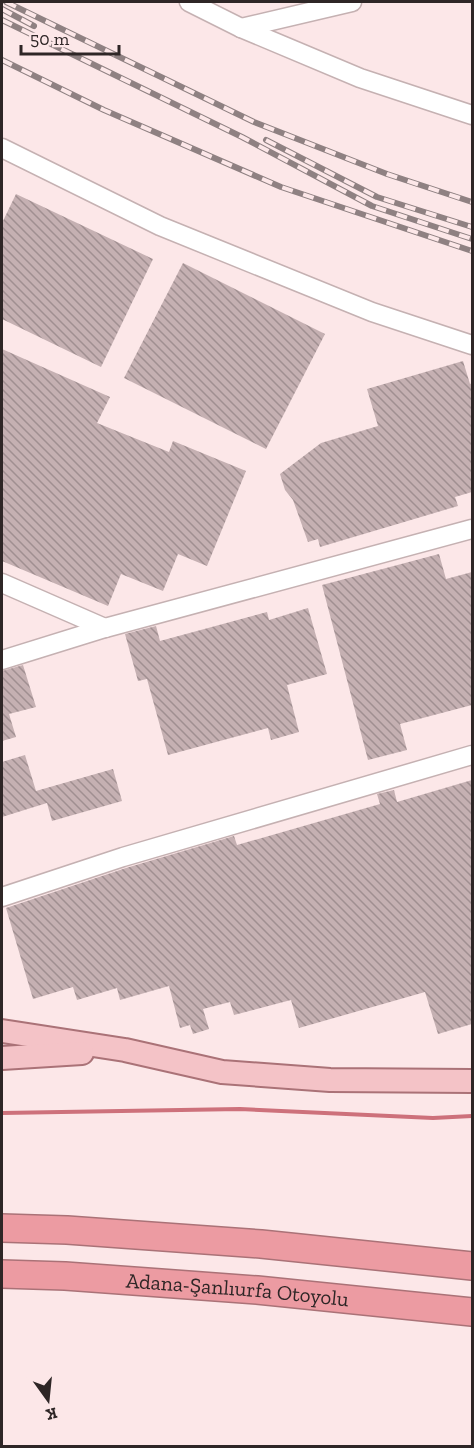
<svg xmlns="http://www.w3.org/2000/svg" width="474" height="1448" font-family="'Zilla Slab',serif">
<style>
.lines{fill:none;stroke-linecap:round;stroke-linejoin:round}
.stream{stroke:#cd717b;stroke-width:4}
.building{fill:url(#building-back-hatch)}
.minor-casing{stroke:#c5b1b2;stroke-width:21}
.major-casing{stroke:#aa7277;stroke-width:26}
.highway-casing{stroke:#aa7277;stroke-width:30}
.minor{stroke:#fff;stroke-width:18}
.major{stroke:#f4c3c7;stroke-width:22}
.highway{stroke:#ec9ba2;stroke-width:27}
.rail-casing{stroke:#8f8182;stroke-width:6}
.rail{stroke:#fce7e8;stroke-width:4;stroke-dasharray:11;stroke-linecap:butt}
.labels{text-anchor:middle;stroke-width:6;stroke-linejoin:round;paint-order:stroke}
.street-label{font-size:21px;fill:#2e2626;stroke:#fce7e8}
</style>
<defs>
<pattern id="building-back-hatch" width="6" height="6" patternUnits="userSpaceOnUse" patternTransform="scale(1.5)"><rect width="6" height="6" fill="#c5b0b2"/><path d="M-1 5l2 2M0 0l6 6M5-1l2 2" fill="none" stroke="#a08f91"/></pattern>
</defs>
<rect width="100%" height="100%" fill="#fce7e8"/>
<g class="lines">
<!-- stream -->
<path class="stream" d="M 2,1113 L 240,1109 L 433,1118 L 472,1116"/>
</g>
<!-- building -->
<g class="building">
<path d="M 16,194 L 153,259 L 101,367 L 2,319 L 2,223 Z"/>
<path d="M 183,263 L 325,334 L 266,449 L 124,378 Z"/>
<path d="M 2,349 L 110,397 L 97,423 L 169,452 L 173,441 L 246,471 L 207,566 L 178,554 L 163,591 L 121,574 L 108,606 L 2,561 Z"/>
<path d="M 463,361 L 470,384 L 472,383 L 472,492 L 455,497 L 458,506 L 320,547 L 318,539 L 308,542 L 293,500 L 285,490 L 280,474 L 321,443 L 378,426 L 367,389 Z"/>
<path d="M 439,554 L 446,579 L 472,572 L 472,705 L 400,724 L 407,750 L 368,760 L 322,585 Z"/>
<path d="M 308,608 L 327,674 L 287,685 L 299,732 L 271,740 L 268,728 L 168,755 L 147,679 L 138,681 L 125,634 L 156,626 L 160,641 L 267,612 L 269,620 Z"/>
<path d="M 23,665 L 36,707 L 9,714 L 16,737 L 2,741 L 2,671 Z"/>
<path d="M 25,755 L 36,791 L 113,769 L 122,801 L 52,821 L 47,803 L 2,817 L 2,762 Z"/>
<path d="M 472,780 L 472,1024 L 438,1034 L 425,992 L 299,1028 L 291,1000 L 234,1015 L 230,1002 L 203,1009 L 209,1029 L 193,1034 L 190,1025 L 180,1028 L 169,986 L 120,1000 L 117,988 L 77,1000 L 73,987 L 33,999 L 6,908 L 126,868 L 234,836 L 237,845 L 380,804 L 377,794 L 394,790 L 397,802 Z"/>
</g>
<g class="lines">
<!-- minor casing -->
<g class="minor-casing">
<g id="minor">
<path d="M 189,2 L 241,28 L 360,78 L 472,115"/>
<path d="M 241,28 L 352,2"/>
<path d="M 2,148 L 160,226 L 372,312 L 472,345"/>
<path d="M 2,583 L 105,628"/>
<path d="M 2,660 L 105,628 L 472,529"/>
<path d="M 2,897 L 123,857 L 472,755"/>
</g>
</g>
<!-- major casing -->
<g class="major-casing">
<g id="major">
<path d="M 2,1031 L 125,1050 L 222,1072 L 330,1080 L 472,1081"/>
<path d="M 2,1058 L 82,1053"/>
</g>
</g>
<!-- highway casing -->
<g class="highway-casing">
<g id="highway">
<path d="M 2,1228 L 67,1230 L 261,1244 L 472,1266"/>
<path id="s1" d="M 2,1274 L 65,1276 L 257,1290 L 472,1312"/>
</g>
</g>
<!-- minor -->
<use href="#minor" class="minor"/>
<!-- major -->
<use href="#major" class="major"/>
<!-- highway -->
<use href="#highway" class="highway"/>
<!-- rail casing -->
<g class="rail-casing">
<g id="rail">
<path d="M 6,2 L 254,122 L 387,174 L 472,202"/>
<path d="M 2,9 L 34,26"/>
<path d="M 2,20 L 242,137 L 372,206 L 472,239"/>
<path d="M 2,60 L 104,110 L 281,187 L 472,251"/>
<path d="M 266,140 L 377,197 L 472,227"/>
</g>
</g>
<!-- rail -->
<use href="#rail" class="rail"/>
</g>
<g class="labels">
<!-- street labels -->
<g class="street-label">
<text dy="7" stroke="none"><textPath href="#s1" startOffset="236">Adana-Şanlıurfa Otoyolu</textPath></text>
</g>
</g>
<!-- border -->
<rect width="474" height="1448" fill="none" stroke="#2e2626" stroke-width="6"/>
<!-- north arrow -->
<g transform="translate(48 1400) rotate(165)" stroke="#fce7e8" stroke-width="4.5" paint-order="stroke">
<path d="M0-4.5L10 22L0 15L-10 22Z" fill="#2e2626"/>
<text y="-9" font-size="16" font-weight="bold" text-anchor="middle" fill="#2e2626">K</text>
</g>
<!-- scale -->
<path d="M21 45v9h98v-9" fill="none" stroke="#2e2626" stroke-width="3"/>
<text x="30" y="45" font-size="18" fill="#2e2626" stroke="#fce7e8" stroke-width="4.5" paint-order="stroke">50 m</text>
</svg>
